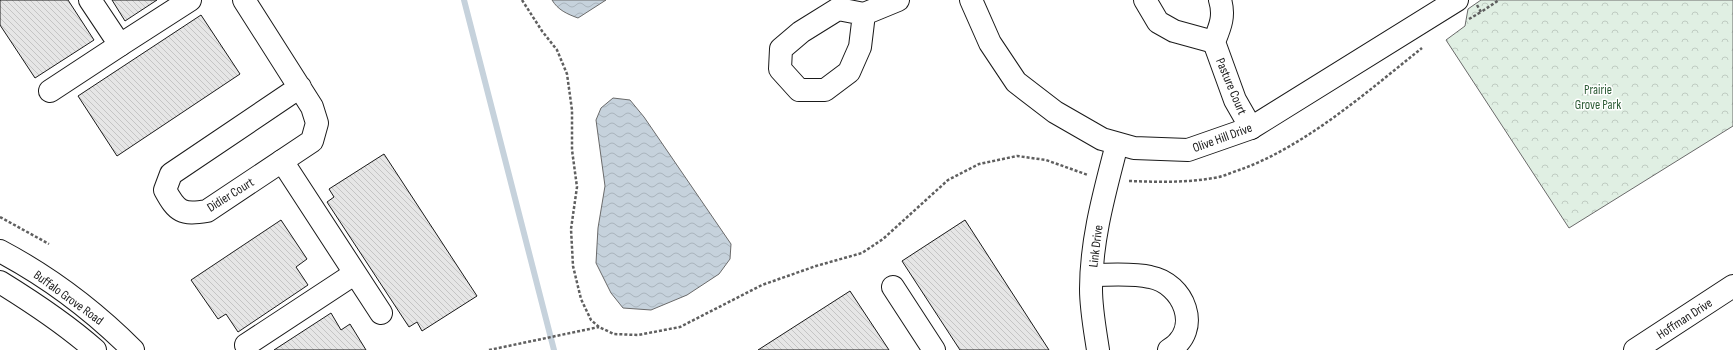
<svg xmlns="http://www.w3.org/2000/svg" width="1733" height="350" font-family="'Sofia Sans Condensed',sans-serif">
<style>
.park{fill:url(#park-crowns);stroke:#6a6a6a}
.water{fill:url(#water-waves);stroke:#6a6a6a}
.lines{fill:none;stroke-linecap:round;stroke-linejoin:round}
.stream{stroke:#c6d2dc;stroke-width:6}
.building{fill:url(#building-back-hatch);stroke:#1a1a1a}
.minor-casing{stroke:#1a1a1a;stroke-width:24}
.major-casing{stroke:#1a1a1a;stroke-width:24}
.path{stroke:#5f5f5f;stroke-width:2.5;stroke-dasharray:3 2;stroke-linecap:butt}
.minor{stroke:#fff;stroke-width:22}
.major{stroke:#fff;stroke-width:22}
.labels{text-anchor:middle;stroke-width:3;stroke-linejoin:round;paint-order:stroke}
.street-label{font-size:13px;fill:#1a1a1a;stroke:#fff}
.park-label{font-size:13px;fill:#2b5a34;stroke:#fff}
</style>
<defs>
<pattern id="park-crowns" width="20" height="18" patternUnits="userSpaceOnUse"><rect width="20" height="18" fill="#e0efe3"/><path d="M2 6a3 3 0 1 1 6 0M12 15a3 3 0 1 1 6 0" fill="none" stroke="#c0ccc2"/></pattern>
<pattern id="water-waves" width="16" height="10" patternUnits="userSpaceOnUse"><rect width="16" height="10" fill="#c6d2dc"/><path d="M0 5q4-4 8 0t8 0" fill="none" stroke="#aab4bc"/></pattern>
<pattern id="building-back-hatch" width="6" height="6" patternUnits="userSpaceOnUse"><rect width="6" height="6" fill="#e6e6e6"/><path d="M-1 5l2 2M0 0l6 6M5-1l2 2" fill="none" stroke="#c5c5c5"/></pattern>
</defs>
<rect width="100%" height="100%" fill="#fff"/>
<!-- park -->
<path class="park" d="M 1481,0 L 1733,0 L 1733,126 L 1569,228 L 1446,40 L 1465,26 L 1468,9 Z"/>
<!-- water -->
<g class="water">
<path d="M 552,0 L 606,0 L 578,18 C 567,14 558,10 552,0 Z"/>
<path d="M 613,98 L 630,100 L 644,117 L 731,244 L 730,259 L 719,274 L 687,295 L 651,310 L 623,308 L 611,293 L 596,263 L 598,228 L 605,186 L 596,120 L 601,108 Z"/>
</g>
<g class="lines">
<!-- stream -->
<path class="stream" d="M 464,0 L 554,350"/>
</g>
<!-- building -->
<g class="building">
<path d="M 0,0 L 68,0 L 94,40 L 35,78 L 0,25 Z"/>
<path d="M 112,0 L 157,0 L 125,21 Z"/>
<path d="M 201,15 L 240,74 L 117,156 L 78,96 Z"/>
<path d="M 384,154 L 477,296 L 422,331 L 417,322 L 409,327 L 327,202 L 334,197 L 329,189 Z"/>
<path d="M 281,220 L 307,259 L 296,267 L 308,285 L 238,332 L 226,314 L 218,319 L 191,280 Z"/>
<path d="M 965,220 L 1049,350 L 960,350 L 902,261 Z"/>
<path d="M 850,291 L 889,350 L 758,350 Z"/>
<path d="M 331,313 L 341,330 L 350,324 L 366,350 L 274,350 Z"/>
</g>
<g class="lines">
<!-- minor casing -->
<g class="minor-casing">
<g id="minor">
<path d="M 244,0 L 312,107 L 317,123 L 312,141 L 207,211 C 182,215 177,212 165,190 L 171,174 L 300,87"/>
<path d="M 971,0 L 990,43 L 1016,82 L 1055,112 L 1102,139 L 1134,148 L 1188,150 L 1251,128 L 1457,0"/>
<path d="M 1145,0 L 1158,22 L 1174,31 L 1214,42"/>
<path d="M 1220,0 C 1225,16 1220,27 1214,42 L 1235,100 L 1251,128"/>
<path d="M 864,14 L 860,47 L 849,72 L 825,90 L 799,90 L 780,69 L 781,49 L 801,32 L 838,9 L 864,14 L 898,0"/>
<path d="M 120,45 L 190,0"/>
<path d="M 50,91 L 120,45 L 90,0"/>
<path d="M 282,161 L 381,313"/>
<path d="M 1092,275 C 1110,275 1133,273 1150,277 C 1184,283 1203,330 1169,350"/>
<path d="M 893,287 L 934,350"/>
<path d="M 246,345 L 354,274"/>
<path d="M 1098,350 C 1095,330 1091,309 1091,289 C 1091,239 1105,191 1117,144"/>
<path d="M 1635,350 L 1733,286"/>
</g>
</g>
<!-- major casing -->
<g class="major-casing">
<g id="major">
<path d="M 0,251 C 49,277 94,311 133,350"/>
<path d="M 0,282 C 34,303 66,324 95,350"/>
</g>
</g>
<!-- path -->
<g class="path">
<path d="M 522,0 L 542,31 L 557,50 L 567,74 L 572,110 L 572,150 L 577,187 L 571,229 L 573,266 L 581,299 L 591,320 L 599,327 L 614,334 L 638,335 L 680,327 L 762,285 L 816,266 L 862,253 L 883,239 L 948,180 L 979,164 L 1017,156 L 1046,160 L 1088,175"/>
<path d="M 1477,5 L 1481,12 L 1499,0"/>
<path d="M 1469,19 L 1481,12"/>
<path d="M 1129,181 C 1159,182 1189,183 1219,177 C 1227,175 1235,171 1242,169 C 1307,145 1368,91 1422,48"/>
<path d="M 0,217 L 49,244"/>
<path d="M 489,350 L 599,327"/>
</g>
<!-- minor -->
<use href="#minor" class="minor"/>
<!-- major -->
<use href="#major" class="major"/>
</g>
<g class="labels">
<!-- street labels -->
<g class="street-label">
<text transform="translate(1232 86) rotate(67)" y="5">Pasture Court</text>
<text transform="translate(1222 137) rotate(-20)" y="5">Olive Hill Drive</text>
<text transform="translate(230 194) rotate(-32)" y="5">Didier Court</text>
<text transform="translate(1095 246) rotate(-83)" y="5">Link Drive</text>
<text transform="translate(69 297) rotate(36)" y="5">Buffalo Grove Road</text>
<text transform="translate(1684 318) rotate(-33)" y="5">Hoffman Drive</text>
</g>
<!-- park labels -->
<g class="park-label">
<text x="1598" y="94">Prairie<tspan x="1598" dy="15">Grove Park</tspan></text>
</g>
</g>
</svg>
